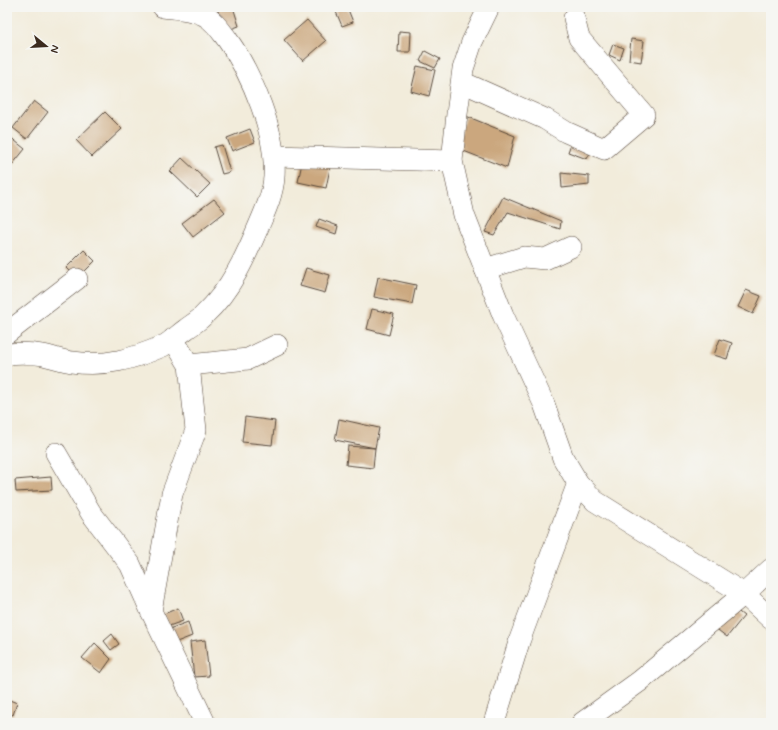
<svg xmlns="http://www.w3.org/2000/svg" width="778" height="730" font-family="Mynerve,sans-serif">
<style>
.building{fill:#cba77e}
.lines{fill:none;stroke-linecap:round;stroke-linejoin:round}
.minor-casing{stroke:#56473a;stroke-width:22}
.minor{stroke:#fff;stroke-width:21}
</style>
<rect width="100%" height="100%" fill="#f6f6f2"/>
<filter id="ink" filterUnits="userSpaceOnUse"><feTurbulence type="fractalNoise" baseFrequency=".025" numOctaves="2"/><feDisplacementMap in="SourceGraphic" scale="8" xChannelSelector="R" yChannelSelector="G"/><feConvolveMatrix kernelMatrix="1 2 1 2 8 2 1 2 1" color-interpolation-filters="sRGB"/></filter>
<filter id="wash" filterUnits="userSpaceOnUse"><feTurbulence type="fractalNoise" baseFrequency=".012" numOctaves="4" result="noise"/><feDisplacementMap in="SourceGraphic" scale="16" xChannelSelector="R" yChannelSelector="G"/><feGaussianBlur stdDeviation="0.9" result="paint"/><feColorMatrix in="noise" values="0 0 0 0 0 0 0 0 0 0 0 0 0 0 0 0 0 1.4 0 .05"/><feComposite in="paint" operator="in"/></filter>
<g filter="url(#wash)">
<rect width="100%" height="100%" fill="#f2ecdb"/>
<g id="blocks">
<!-- building -->
<g class="building">
<path d="M 221,7 L 233,7 L 239,26 L 225,31 L 217,8 Z"/>
<path d="M 334,7 L 347,7 L 353,22 L 342,26 Z"/>
<path d="M 307,20 L 326,41 L 303,61 L 284,40 Z"/>
<path d="M 399,31 L 411,32 L 410,52 L 398,52 Z"/>
<path d="M 631,39 L 644,41 L 641,62 L 629,60 Z"/>
<path d="M 613,44 L 624,48 L 620,60 L 609,55 Z"/>
<path d="M 425,51 L 440,59 L 435,68 L 420,61 Z"/>
<path d="M 417,66 L 435,70 L 429,96 L 411,91 Z"/>
<path d="M 34,101 L 48,112 L 27,139 L 13,128 Z"/>
<path d="M 105,112 L 122,129 L 92,157 L 76,140 Z"/>
<path d="M 466,116 L 515,136 L 507,168 L 456,148 Z"/>
<path d="M 250,129 L 255,142 L 232,151 L 227,138 Z"/>
<path d="M 9,136 L 25,149 L 8,170 L 7,139 Z"/>
<path d="M 572,141 L 592,149 L 587,159 L 568,152 Z"/>
<path d="M 222,145 L 230,172 L 222,174 L 214,147 Z"/>
<path d="M 182,158 L 210,184 L 197,197 L 170,171 Z"/>
<path d="M 303,158 L 331,163 L 326,188 L 298,182 Z"/>
<path d="M 561,173 L 589,176 L 589,185 L 562,188 Z"/>
<path d="M 503,197 L 561,221 L 560,229 L 508,212 L 494,235 L 485,232 Z"/>
<path d="M 214,199 L 225,212 L 193,237 L 182,223 Z"/>
<path d="M 319,219 L 338,226 L 336,234 L 316,227 Z"/>
<path d="M 84,250 L 95,261 L 77,279 L 66,268 Z"/>
<path d="M 306,268 L 330,275 L 325,293 L 300,286 Z"/>
<path d="M 378,277 L 416,285 L 412,304 L 374,297 Z"/>
<path d="M 746,290 L 761,296 L 753,314 L 738,307 Z"/>
<path d="M 372,309 L 394,314 L 389,335 L 367,329 Z"/>
<path d="M 720,339 L 732,343 L 727,359 L 714,355 Z"/>
<path d="M 245,417 L 275,421 L 272,445 L 242,442 Z"/>
<path d="M 339,419 L 379,428 L 375,448 L 335,440 Z"/>
<path d="M 348,446 L 375,448 L 373,468 L 346,465 Z"/>
<path d="M 51,477 L 52,490 L 16,492 L 15,480 Z"/>
<path d="M 731,606 L 744,616 L 727,637 L 714,627 Z"/>
<path d="M 178,608 L 183,621 L 169,626 L 164,614 Z"/>
<path d="M 188,622 L 192,636 L 174,643 L 169,629 Z"/>
<path d="M 112,634 L 119,644 L 111,650 L 104,641 Z"/>
<path d="M 205,640 L 209,676 L 194,677 L 190,642 Z"/>
<path d="M 95,643 L 111,659 L 101,673 L 82,658 Z"/>
<path d="M 7,699 L 17,703 L 13,715 L 7,713 Z"/>
</g>
</g>
</g>
<g filter="url(#ink)">
<use href="#blocks" fill-opacity="0" stroke="#56473a" stroke-width="1"/>
<g class="lines">
<!-- minor casing -->
<g class="minor-casing">
<g id="minor">
<path d="M 489,7 L 472,42 L 463,69 L 457,114 L 452,161 L 464,215 L 503,315 L 544,404 L 563,458 L 578,483 L 595,501 L 744,594 L 771,619"/>
<path d="M 462,82 L 545,119 L 566,132 L 604,149 L 644,115 L 579,38 L 574,18"/>
<path d="M 274,156 L 452,161"/>
<path d="M 485,269 L 524,257 L 545,259 L 571,247"/>
<path d="M 7,333 L 77,279"/>
<path d="M 173,339 L 189,365 L 196,430 L 172,494 L 151,611 L 205,723"/>
<path d="M 7,354 C 19,353 31,353 43,355 C 53,357 63,361 72,362 C 105,367 133,359 163,346 C 171,342 178,335 185,330 C 191,325 199,321 204,315 C 231,290 246,256 260,223 C 266,209 273,193 274,177 C 277,134 252,74 227,39 C 221,31 215,22 207,17 C 195,9 177,9 163,7"/>
<path d="M 189,365 L 248,359 L 277,345"/>
<path d="M 56,453 L 91,513 L 130,564 L 151,611"/>
<path d="M 494,723 L 520,639 L 578,483"/>
<path d="M 582,723 L 640,681 L 744,594 L 771,569"/>
</g>
</g>
<!-- minor -->
<use href="#minor" class="minor"/>
</g>
</g>
<!-- margin -->
<rect width="778" height="730" fill="none" stroke="#f6f6f2" stroke-width="24"/>
<!-- north arrow -->
<g transform="translate(46 46) rotate(108)" stroke="#f6f6f2" stroke-width="3" paint-order="stroke">
<path d="M0-3L7 15L0 10L-7 15Z" fill="#3b2a1e"/>
<text y="-6" font-size="11" font-weight="bold" text-anchor="middle" fill="#3b2a1e">N</text>
</g>
</svg>
